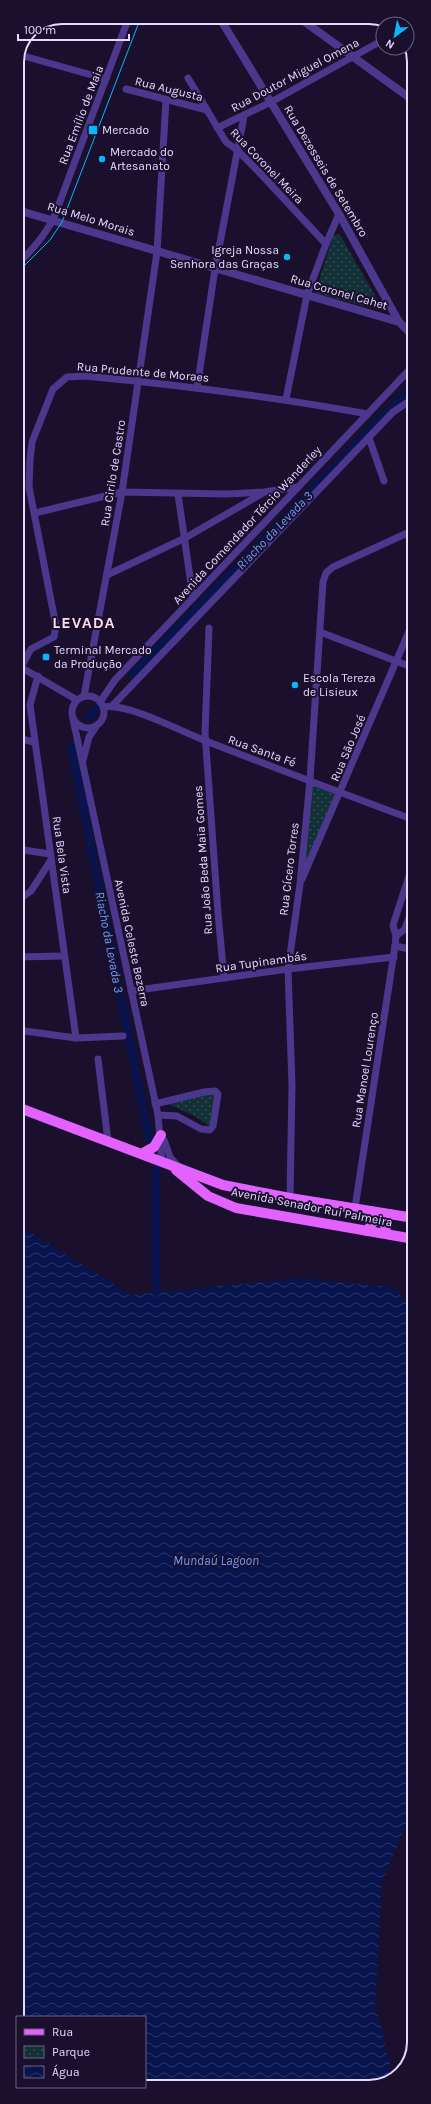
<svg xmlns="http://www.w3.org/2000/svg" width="431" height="2104" font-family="Karla,sans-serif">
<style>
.park{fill:url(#park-dots)}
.water{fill:url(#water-waves)}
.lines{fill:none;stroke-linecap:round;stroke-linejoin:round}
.canal{stroke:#08144d;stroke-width:8}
.minor{stroke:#4b388d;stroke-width:7}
.tertiary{stroke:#4b388d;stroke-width:8}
.primary{stroke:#e261ff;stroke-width:10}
.tram{stroke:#06b7ff;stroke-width:1}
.poi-dot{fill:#06b7ff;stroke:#1a0f2c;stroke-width:1.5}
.labels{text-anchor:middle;stroke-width:4;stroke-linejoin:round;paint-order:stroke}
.street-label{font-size:12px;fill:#e5daff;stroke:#1a0f2c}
.poi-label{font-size:12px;fill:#e5daff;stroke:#1a0f2c;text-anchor:start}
.water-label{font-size:13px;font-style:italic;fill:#689dff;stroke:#1a0f2c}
.district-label{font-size:16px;font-weight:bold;letter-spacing:1px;fill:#ffdcec;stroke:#1a0f2c}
.rim{fill:none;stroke:#e5daff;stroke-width:2}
</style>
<defs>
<pattern id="park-dots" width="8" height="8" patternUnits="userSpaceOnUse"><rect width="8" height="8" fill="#123136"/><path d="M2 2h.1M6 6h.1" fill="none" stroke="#344e54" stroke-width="1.8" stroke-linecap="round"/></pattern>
<pattern id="water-waves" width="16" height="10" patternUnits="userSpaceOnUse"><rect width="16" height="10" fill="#08144d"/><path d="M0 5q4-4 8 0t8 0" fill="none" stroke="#2c3668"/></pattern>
</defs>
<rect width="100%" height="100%" fill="#1a0f2c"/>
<!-- park -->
<g class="park">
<path d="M 337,234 L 340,235 L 380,304 L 380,307 L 376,309 L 315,293 L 333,236 Z"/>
<path d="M 312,785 L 338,795 L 305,867 Z"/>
<path d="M 216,1090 L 210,1127 L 195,1116 L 164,1102 Z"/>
</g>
<!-- water -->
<path class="water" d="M 28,1231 L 131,1295 L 301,1278 L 396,1288 L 414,1315 L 414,1805 L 382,1882 L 375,2004 L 393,2077 L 375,2087 L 145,2087 L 145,2017 L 17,2017 L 17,1234 Z"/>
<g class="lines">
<!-- canal -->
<g class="canal">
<path d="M 133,674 L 414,385"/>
<path d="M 88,718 L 99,706"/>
<path d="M 71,746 L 149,1138"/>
<path d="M 156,1168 L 156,1293"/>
</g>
<!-- minor -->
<g class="minor">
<path d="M 20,55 L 106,79"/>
<path d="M 188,78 L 226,142 L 237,150 L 259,172 L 326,244"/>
<path d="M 126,89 L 207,110"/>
<path d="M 217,128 L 271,102 L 383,40"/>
<path d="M 17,264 C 32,251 43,237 53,220 L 129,17"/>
<path d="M 17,286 L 20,285"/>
<path d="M 197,388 L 215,269 L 244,116"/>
<path d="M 286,399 L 307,295 L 326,244 L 339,214"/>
<path d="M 369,438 L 384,481"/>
<path d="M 178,494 L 193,598"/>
<path d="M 35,513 L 122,492 L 226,494 L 264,492 L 298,487"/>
<path d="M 107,575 L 185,538 L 263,493"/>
<path d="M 209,628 L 205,733 L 218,913 L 224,978"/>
<path d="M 320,632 L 414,668"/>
<path d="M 17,665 L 77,700"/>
<path d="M 21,667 L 31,649 L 54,637 L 56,626 L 29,487 L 30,460 L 32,442 L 53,389 L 67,377 L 85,376 C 180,385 274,397 368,414"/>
<path d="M 38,676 L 30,705 L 76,1038"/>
<path d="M 84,696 L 122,492 L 157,252 L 166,100"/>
<circle cx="88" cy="712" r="16"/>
<path d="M 100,702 L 115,680 L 414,365"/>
<path d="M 113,705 L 393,412 L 414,398"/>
<path d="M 103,707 C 129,703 180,731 206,741 C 275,768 344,794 414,820"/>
<path d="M 73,719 L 158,1115 L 162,1162"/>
<path d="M 17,738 L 34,742"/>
<path d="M 83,760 L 89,737 L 97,725"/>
<path d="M 17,849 L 50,854"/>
<path d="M 302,879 L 414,620"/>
<path d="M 17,901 L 31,891 L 51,860"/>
<path d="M 396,936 L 405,929 L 414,903"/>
<path d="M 395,946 L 414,950"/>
<path d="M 17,957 L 64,956"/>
<path d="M 131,991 L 288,969 L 394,957"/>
<path d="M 17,1030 L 76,1038 L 123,1036"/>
<path d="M 98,1059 L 108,1141"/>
<path d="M 155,1104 L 204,1092 L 215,1091 L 218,1094 L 213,1126 L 210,1130 L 201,1129 L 177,1116 L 158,1115"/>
<path d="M 164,1140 L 170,1157 L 179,1167"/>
<path d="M 290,1198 L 292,1085 L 288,969 L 300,884 L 310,780 L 323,582 L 326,573 L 333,567 L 414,530"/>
<path d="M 355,1208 L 395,946 L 396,936 L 393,925 L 414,861"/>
</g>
<!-- tertiary -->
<g class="tertiary">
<path d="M 219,17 L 339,214 L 399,322 L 414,337"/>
<path d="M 298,17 L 414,101"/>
<path d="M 17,210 L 399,322"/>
</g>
<!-- primary -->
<g class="primary">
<path d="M 17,1107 L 223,1185 L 290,1198 L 414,1218"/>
<path d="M 143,1153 L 154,1147 L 161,1135"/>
<path d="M 176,1170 L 208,1196 L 236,1208 L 414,1239"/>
<path d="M 367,1231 L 373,1222 L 371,1211"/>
<path d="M 386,1234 L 385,1223 L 390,1214"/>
</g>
<!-- tram -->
<path class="tram" d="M 17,273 L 50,240 L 62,222 L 141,17"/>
</g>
<!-- markers -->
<g class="poi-dot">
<rect x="88" y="125" width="10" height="10" rx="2"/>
<circle cx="102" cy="159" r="4"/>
<circle cx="287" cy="257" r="4"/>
<rect x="42" y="653" width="8" height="8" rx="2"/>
<circle cx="295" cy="685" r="4"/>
</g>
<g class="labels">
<!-- street labels -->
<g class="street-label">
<text transform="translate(295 75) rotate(-28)" y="4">Rua Doutor Miguel Omena</text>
<text transform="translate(169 89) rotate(14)" y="4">Rua Augusta</text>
<text transform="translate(81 115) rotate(-69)" y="4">Rua Emílio de Maia</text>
<text transform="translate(267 166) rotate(46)" y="4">Rua Coronel Meira</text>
<text transform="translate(326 171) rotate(59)" y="4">Rua Dezesseis de Setembro</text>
<text transform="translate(91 219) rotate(17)" y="4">Rua Melo Morais</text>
<text transform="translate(339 292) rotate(16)" y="4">Rua Coronel Cahet</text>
<text transform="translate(143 372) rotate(5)" y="4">Rua Prudente de Moraes</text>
<text transform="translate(113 473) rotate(-81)" y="4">Rua Cirilo de Castro</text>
<text transform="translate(247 525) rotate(-47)" y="4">Avenida Comendador Tércio Wanderley</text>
<text transform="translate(348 748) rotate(-67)" y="4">Rua São José</text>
<text transform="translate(262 751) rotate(20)" y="4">Rua Santa Fé</text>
<text transform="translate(62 855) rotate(82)" y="4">Rua Bela Vista</text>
<text transform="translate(203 860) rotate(-94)" y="4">Rua João Beda Maia Gomes</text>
<text transform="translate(289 869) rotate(-83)" y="4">Rua Cícero Torres</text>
<text transform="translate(132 943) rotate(78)" y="4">Avenida Celeste Bezerra</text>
<text transform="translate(261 962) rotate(-8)" y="4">Rua Tupinambás</text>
<text transform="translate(365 1070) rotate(-81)" y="4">Rua Manoel Lourenço</text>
<text transform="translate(312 1207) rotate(11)" y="4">Avenida Senador Rui Palmeira</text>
</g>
<!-- poi labels -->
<g class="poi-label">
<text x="102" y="134">Mercado</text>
<text x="110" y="156">Mercado do<tspan x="110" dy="14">Artesanato</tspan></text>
<text x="279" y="254" text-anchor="end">Igreja Nossa<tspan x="279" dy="14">Senhora das Graças</tspan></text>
<text x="54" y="654">Terminal Mercado<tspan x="54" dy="14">da Produção</tspan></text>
<text x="303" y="682">Escola Tereza<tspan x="303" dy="14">de Lisieux</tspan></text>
</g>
<!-- water labels -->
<g class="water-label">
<text transform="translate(274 530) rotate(-46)" y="5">Riacho da Levada 3</text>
<text transform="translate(110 942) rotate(79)" y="5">Riacho da Levada 3</text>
<text x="216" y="1565">Mundaú Lagoon</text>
</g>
<!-- district labels -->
<g class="district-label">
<text x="84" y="628">LEVADA</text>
</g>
</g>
<!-- crop -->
<path d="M0 0H431V2104H0ZM62 24H369A38 38 0 0 1 407 62V2042A38 38 0 0 1 369 2080H62A38 38 0 0 1 24 2042V62A38 38 0 0 1 62 24Z" fill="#1a0f2c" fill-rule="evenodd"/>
<path class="rim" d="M62 24H369A38 38 0 0 1 407 62V2042A38 38 0 0 1 369 2080H62A38 38 0 0 1 24 2042V62A38 38 0 0 1 62 24Z"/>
<!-- legend -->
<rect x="16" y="2016" width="130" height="72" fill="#1a0f2c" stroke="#6b6080"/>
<rect x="24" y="2029" width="20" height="6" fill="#e261ff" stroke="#6b6080"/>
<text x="52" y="2036" font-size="12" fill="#e5daff">Rua</text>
<rect x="24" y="2046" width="20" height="12" fill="url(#park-dots)" stroke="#6b6080"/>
<text x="52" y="2056" font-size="12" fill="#e5daff">Parque</text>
<rect x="24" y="2066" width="20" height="12" fill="url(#water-waves)" stroke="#6b6080"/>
<text x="52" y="2076" font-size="12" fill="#e5daff">Água</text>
<!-- north arrow -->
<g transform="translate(395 36) rotate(212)"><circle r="19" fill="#1a0f2c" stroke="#6b6080"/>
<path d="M0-3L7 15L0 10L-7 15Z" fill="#06b7ff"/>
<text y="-6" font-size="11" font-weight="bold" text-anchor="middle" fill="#e5daff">N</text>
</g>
<!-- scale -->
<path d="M18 34v6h111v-6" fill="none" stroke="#e5daff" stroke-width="2"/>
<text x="24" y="34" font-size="12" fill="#e5daff" stroke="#1a0f2c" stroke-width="3" paint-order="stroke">100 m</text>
</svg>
